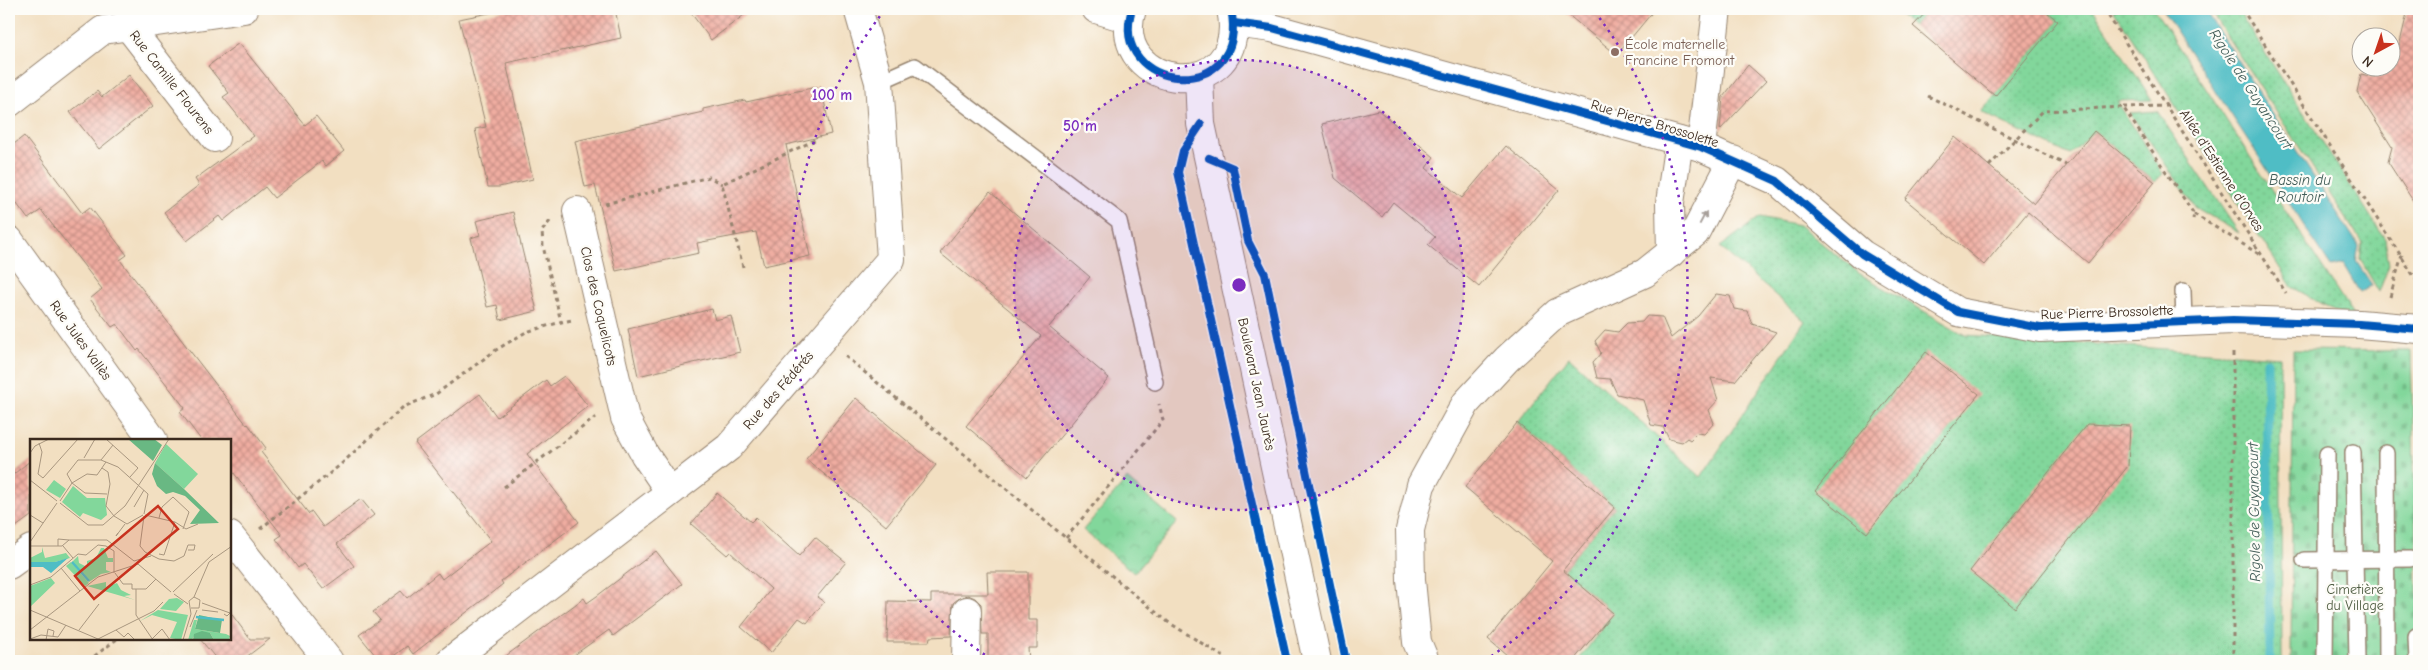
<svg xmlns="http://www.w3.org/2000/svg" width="2428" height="670" font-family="'Comic Neue',sans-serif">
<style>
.grass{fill:url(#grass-dots);stroke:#5e805c}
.cemetery{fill:url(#cemetery-stones);stroke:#5e805c}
.park{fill:url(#park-crowns);stroke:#5e805c}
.water{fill:#4fbdc5;stroke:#457472}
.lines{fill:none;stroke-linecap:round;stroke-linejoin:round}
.stream{stroke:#4fbdc5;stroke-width:9}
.building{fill:url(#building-cross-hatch)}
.lane-casing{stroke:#968470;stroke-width:18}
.street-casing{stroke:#968470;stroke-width:30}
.secondary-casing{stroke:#968470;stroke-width:30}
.path{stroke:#968470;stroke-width:3;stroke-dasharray:4 4;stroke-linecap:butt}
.lane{stroke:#fff;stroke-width:15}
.street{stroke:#fff;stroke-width:28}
.secondary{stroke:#fff;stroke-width:28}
.cycleway-casing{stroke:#fdfcf7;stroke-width:11}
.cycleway{stroke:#0057b8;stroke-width:8}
.oneway{fill:#a79f9a}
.ring{fill:none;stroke:#7b2cbf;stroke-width:2.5;stroke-dasharray:2.5 5}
.education-dot{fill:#8d6e63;stroke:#fdfcf7;stroke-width:2}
.labels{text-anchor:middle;stroke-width:4.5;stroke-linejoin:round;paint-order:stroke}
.education-label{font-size:14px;fill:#785e54;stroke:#fdfcf7;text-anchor:start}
.street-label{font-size:14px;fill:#3b2a1e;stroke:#fdfcf7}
.park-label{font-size:14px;fill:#505e44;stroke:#fdfcf7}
.water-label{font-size:15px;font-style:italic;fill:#425d58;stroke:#fdfcf7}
.inset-river{fill:none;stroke:#4fbdc5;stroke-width:2.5}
.inset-road{fill:none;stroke:#a99780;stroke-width:1}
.view{fill:#c8321e;fill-opacity:0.15;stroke:#c8321e;stroke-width:2.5}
.inset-edge{fill:none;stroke:#3b2a1e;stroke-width:2.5}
.centre{fill:#7b2cbf;stroke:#fdfcf7;stroke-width:2.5}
.ring-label{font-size:15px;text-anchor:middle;font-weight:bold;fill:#7b2cbf;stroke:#fdfcf7;stroke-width:4.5;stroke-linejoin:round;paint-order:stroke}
</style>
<defs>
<pattern id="grass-dots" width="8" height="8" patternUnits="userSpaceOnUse" patternTransform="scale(1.25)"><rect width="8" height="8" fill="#82d79b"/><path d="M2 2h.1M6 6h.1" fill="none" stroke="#71b985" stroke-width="1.8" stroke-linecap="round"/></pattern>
<pattern id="cemetery-stones" width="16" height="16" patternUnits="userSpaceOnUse" patternTransform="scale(1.25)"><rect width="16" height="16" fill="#82d79b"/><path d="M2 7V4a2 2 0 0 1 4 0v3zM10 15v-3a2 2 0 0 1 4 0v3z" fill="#71b985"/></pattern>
<pattern id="park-crowns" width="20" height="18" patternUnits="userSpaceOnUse" patternTransform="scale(1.25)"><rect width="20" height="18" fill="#82d79b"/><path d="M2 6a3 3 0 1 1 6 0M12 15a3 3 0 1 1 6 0" fill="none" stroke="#71b985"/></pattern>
<pattern id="building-cross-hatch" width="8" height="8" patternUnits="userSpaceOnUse" patternTransform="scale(1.25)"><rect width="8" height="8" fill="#f0ada1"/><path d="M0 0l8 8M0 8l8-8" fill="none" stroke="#c48d83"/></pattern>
</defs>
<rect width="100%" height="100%" fill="#fdfcf7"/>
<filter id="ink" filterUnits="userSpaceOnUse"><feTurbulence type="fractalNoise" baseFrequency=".02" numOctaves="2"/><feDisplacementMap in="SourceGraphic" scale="10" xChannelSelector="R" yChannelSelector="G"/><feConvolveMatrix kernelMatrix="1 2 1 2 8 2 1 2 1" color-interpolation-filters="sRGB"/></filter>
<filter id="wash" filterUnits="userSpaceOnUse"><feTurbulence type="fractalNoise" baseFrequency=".0096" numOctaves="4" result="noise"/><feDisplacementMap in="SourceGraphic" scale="20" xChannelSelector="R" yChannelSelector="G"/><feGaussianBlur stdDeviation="1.12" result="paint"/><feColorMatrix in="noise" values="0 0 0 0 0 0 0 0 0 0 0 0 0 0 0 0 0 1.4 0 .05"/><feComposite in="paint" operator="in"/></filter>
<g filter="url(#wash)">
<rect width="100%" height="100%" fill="#f2dfc1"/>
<!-- grass -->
<g class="grass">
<path d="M 1894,9 L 1929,9 L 1913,26 Z"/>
<path d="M 2043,9 L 2093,9 L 2152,100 L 2117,101 L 2163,174 L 2155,182 L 2094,131 L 2070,155 L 1981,112 L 2058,21 Z"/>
<path d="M 2113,9 L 2154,9 L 2359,324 L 2292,287 Z"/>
<path d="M 2209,9 L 2237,9 L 2385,239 L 2389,265 L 2379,292 L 2360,259 L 2362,243 Z"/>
<path d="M 2157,111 L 2239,233 L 2195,207 L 2130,113 Z"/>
<path d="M 1760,217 L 1799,225 L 1860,274 L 1965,335 L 2280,357 L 2282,661 L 2092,661 L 2084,654 L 2077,661 L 1578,661 L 1613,613 L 1563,570 L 1615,507 L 1517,423 L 1569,357 L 1701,477 L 1805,321 L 1720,247 Z"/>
</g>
<!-- cemetery -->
<path class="cemetery" d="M 2293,350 L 2411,351 L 2419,661 L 2291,661 Z"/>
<!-- park -->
<path class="park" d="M 1127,479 L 1177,522 L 1134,573 L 1083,530 Z"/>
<!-- water -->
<path class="water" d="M 2162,9 L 2204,9 L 2359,246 L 2356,261 L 2372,285 L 2360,293 L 2343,264 L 2331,267 Z"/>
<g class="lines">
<!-- stream -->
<path class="stream" d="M 2267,362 L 2270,661"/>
</g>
<g id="blocks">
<!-- building -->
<g class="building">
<path d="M 509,9 L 615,9 L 621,38 L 506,63 L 533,179 L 499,187 L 488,187 L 475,129 L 486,127 L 459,19 Z"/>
<path d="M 688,9 L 752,9 L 711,40 Z"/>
<path d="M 1561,9 L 1655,9 L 1617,55 Z"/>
<path d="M 1929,9 L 2043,9 L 2058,21 L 1995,96 L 1913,26 Z"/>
<path d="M 2408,9 L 2419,9 L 2419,210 L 2388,162 L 2392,147 L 2357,92 L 2361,74 L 2375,77 L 2378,68 L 2390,68 L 2390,49 L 2398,51 Z"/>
<path d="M 239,43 L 305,125 L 316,116 L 344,151 L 326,166 L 322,161 L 274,198 L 265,187 L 223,221 L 219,216 L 187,241 L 164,212 L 199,185 L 195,179 L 254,136 L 223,97 L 229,93 L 208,66 Z"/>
<path d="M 1748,65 L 1766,81 L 1720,130 L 1723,97 Z"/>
<path d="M 129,75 L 153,106 L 99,149 L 70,112 L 97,91 L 102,97 Z"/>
<path d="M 821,86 L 831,134 L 786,145 L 810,256 L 764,266 L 756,232 L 697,243 L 699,253 L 616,271 L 595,185 L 585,187 L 575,141 L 703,112 L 703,109 L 745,100 L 746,102 Z"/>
<path d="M 1378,110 L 1434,157 L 1426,168 L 1462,198 L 1506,146 L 1559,190 L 1479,287 L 1428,245 L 1435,237 L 1393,202 L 1382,217 L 1335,178 L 1322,124 Z"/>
<path d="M 2094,131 L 2155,182 L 2088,263 L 2028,212 L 1984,265 L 1905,199 L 1955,137 L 2034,204 Z"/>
<path d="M 24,136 L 82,213 L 90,207 L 127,255 L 120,260 L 247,425 L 248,424 L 266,448 L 261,452 L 309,514 L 312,512 L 323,527 L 361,499 L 374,515 L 337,544 L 354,566 L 323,589 L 303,564 L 298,568 L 286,552 L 276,539 L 282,535 L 230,468 L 230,440 L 201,440 L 180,412 L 185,408 L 139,349 L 137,351 L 117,324 L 112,327 L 90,299 L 102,289 L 41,210 L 28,219 L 9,193 L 9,148 Z"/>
<path d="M 990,192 L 1090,277 L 1049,327 L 1109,378 L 1027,477 L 966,426 L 1041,336 L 940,253 Z"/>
<path d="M 513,212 L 537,311 L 500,320 L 497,305 L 487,307 L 471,238 L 480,235 L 476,221 Z"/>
<path d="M 1716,294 L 1730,296 L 1734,309 L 1747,311 L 1752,324 L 1776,332 L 1735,381 L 1711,378 L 1718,400 L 1709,410 L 1714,423 L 1704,434 L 1697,433 L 1690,440 L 1687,438 L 1682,442 L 1669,439 L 1663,427 L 1651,425 L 1643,400 L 1617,394 L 1610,379 L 1597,378 L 1593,362 L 1601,353 L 1595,341 L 1605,330 L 1618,332 L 1627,323 L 1642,322 L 1647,316 L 1662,317 L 1671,338 L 1698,316 Z"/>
<path d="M 712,309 L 715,320 L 731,316 L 740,352 L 638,376 L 628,329 Z"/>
<path d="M 1926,352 L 1979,394 L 1867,533 L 1815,491 Z"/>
<path d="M 564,376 L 588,406 L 527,454 L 579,522 L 501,581 L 503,584 L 413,654 L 407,646 L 387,661 L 380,661 L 359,635 L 380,620 L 373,612 L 401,591 L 407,598 L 438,573 L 442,579 L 491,541 L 415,443 L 480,394 L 497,417 L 546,380 L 550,386 Z"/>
<path d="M 856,398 L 936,465 L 886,526 L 806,459 Z"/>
<path d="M 1517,423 L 1615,507 L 1563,570 L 1613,613 L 1573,661 L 1514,661 L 1488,639 L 1552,561 L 1465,487 Z"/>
<path d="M 2087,424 L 2130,426 L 2128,466 L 2015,608 L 1970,571 Z"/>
<path d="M 31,460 L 31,516 L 9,532 L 9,478 Z"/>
<path d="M 717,493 L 751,522 L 756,517 L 799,556 L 815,537 L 846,562 L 817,597 L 824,602 L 807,623 L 799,618 L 771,653 L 741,627 L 771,589 L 730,552 L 727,555 L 691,524 Z"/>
<path d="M 656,551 L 682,584 L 613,636 L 609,630 L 566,661 L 499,661 L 584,598 L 587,603 L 597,596 Z"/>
<path d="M 987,572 L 1028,572 L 1028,620 L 1037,620 L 1037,648 L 1028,648 L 1029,661 L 988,661 L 988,634 L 982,634 L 981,604 L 975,598 L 968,595 L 959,598 L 953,603 L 951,636 L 930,637 L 929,642 L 887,642 L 888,601 L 931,602 L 931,594 L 988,594 Z"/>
<path d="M 230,612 L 250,639 L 270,639 L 241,661 L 218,661 L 200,639 L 230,639 Z"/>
</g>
</g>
</g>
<g filter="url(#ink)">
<use href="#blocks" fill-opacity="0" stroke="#968470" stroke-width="1"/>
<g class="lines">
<!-- lane casing -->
<g class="lane-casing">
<g id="lane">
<path d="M 879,82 L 915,66 L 1119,221 L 1155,382"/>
<path d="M 2183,291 L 2184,322"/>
<path d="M 2353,452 L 2357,661"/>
<path d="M 2386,453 L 2387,661"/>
<path d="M 2304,560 L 2410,559"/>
<path d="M 2416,636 L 2417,661"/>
<path d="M 2325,661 L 2327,454"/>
</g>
</g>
<!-- street casing -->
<g class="street-casing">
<g id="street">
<path d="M 1096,9 L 1129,19"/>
<path d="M 1234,23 L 1272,28 L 1701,147 L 1777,181 L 1862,254 L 1958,312 L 2040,328 L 2233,320 L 2359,324 L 2419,329"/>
<path d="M 128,26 L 215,138"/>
<path d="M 9,103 L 103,30 L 244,9"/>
<path d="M 1701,147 L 1717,9"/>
<path d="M 577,211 L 625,418 L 645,455 L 670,492"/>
<path d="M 9,240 L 153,440"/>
<path d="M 1671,253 L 1670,203 L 1679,141"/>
<path d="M 230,536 L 329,661"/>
<path d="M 9,565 L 31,549"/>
<path d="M 450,661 L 729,447 L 891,259 L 879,82 L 858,9"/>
<path d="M 966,661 L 967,611"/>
<path d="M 1425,661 L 1417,642 L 1411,580 L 1410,530 L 1421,485 L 1466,403 L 1507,359 L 1557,313 L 1645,273 L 1695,233 L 1733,160"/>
</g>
</g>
<!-- secondary casing -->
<g class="secondary-casing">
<g id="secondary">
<path d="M 1132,9 C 1106,93 1251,107 1231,9"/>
<path d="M 1199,76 L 1201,124 L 1317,661"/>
</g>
</g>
<!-- path -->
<g class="path">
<path d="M 2104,9 L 2286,293"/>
<path d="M 2242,9 L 2419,284"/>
<path d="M 1928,96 L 2066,165"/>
<path d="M 2168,106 L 2123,107 L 2194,214 L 2193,219"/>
<path d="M 1989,166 L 2043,111 L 2123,107"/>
<path d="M 605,204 L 709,177 L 722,184"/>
<path d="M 2194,214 L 2262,256"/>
<path d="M 550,221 L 542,231 L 543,246 L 561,322 L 573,320"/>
<path d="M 743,267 L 722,184 L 815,140"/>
<path d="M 2390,297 L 2402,255"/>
<path d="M 845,356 L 1168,622 L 1230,661"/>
<path d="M 504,487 L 596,417"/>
<path d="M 260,529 L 339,466 L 403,407 L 436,394 L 496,350 L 526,332 L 561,322"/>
<path d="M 1066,538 L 1163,420 L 1159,404"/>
<path d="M 88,661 L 117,639"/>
<path d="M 2233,661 L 2233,349"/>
</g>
<!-- lane -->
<use href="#lane" class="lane"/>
<!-- street -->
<use href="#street" class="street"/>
<!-- secondary -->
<use href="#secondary" class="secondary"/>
<!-- cycleway casing -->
<g class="cycleway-casing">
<g id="cycleway">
<path d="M 1132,9 C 1106,93 1251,107 1231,9"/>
<path d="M 1234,23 L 1272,28 L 1701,147 L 1777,181 L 1862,254 L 1958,312 L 2040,328 L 2233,320 L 2359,324 L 2419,329"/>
<path d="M 1201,124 L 1183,151 L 1178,172 L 1287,661"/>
<path d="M 1209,158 L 1233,168 L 1248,241 L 1265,274 L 1346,661"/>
</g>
</g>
<!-- cycleway -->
<use href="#cycleway" class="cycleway"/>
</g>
<!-- one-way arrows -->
<defs><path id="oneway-solid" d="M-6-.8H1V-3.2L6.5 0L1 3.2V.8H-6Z" transform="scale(1.25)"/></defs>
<use class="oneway" href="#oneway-solid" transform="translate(1703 218) rotate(-62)"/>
</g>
<!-- distance rings -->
<circle cx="1239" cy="285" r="225" fill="#7b2cbf" fill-opacity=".12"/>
<g class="ring">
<circle cx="1239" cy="285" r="225"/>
<path d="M991 659A449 449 0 0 1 883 12M1595 12A449 449 0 0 1 1487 659"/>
</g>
<!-- markers -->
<circle class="education-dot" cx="1615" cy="52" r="5"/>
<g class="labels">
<!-- education labels -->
<g class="education-label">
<text x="1625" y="49">École maternelle<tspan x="1625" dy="16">Francine Fromont</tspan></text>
</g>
<!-- street labels -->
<g class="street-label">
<text transform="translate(172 82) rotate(52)" y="5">Rue Camille Flourens</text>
<text transform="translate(1655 123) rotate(17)" y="5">Rue Pierre Brossolette</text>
<text transform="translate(2222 170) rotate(57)" y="5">Allée d'Estienne d'Orves</text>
<text transform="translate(599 306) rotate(77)" y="5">Clos des Coquelicots</text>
<text transform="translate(2107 312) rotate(-2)" y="5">Rue Pierre Brossolette</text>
<text transform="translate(81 340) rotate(54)" y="5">Rue Jules Vallès</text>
<text transform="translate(1257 384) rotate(78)" y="5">Boulevard Jean Jaurès</text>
<text transform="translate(778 390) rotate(-49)" y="5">Rue des Fédérés</text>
</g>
<!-- park labels -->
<g class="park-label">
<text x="2355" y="594">Cimetière<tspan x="2355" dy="16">du Village</tspan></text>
</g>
<!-- water labels -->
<g class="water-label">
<text transform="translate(2251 89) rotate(57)" y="5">Rigole de Guyancourt</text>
<text x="2300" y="185">Bassin du<tspan x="2300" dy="17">Routoir</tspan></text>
<text transform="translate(2254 512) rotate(-91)" y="5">Rigole de Guyancourt</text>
</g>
</g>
<!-- overview -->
<g transform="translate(30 439)">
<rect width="201" height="201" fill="#f2dfc1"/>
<path d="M 136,5 L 168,35 L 154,50 L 125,24 ZM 71,109 L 74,109 L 78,119 L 83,119 L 83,123 L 76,123 L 76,131 L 81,133 L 71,135 L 59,143 L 42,123 L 48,117 L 49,124 L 57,128 L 57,122 L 66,119 ZM 76,143 L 76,148 L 87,144 L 91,151 L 101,156 L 94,157 L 105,161 L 57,147 ZM 147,159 L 154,163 L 146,172 L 130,170 L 139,160 ZM 128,171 L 158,176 L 151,201 L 140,199 L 147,183 L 122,176 L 110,182 ZM 164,181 L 167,181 L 165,190 L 196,195 L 200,197 L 199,201 L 184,201 L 180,194 L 165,195 L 162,201 L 158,201 Z" fill="#82d79b"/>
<path d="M 98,0 L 124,0 L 132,6 L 123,22 ZM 125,24 L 154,50 L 189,84 L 160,85 L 170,71 L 155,57 L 143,53 L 136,55 L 127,47 L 122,35 ZM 169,176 L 192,181 L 190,194 L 165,190 ZM 172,192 L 180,194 L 184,201 L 163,201 L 164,195 Z" fill="#69b883"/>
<path d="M 41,123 L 59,144 L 55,147 L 36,127 Z" fill="#82d79b"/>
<path d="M 24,41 L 36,50 L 30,59 L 16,51 ZM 43,47 L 57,59 L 75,59 L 77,76 L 71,81 L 53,74 L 50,78 L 32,63 ZM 12,108 L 15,119 L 36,114 L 40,119 L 25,123 L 0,123 L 0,119 L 12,113 ZM 21,139 L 25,144 L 0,168 L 0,147 Z" fill="#82d79b"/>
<path d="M 38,119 L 21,134 L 13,128 L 0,128 L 0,123 L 25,123 Z" fill="#4fbdc5"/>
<path class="inset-river" d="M 42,123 L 59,142M 166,178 L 194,181"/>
<path class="inset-road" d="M 76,0 L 108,29 L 100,38M 9,4 L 12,13 L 8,35 L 13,39 L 48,0M 0,14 L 5,7 L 19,0M 54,19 L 65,0M 71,21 L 83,6M 72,29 L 78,33 L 80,45 L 76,67 L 84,77 L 97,85 L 113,76M 0,41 L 27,62M 77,55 L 55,54 L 42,44 L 37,35 L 48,21 L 71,21 L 88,28 L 118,55 L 114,75M 30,62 L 42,44 L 57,35 L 67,36 L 76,23M 30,64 L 58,86M 104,68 L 114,51M 0,76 L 13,84M 115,76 L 145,83 L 156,90 L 168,85M 114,77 L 110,107 L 115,113 L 129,120 L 144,122 L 154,117 L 158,106 L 165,106 L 164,111 L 158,111M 129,79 L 132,68 L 143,58 L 159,73 L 153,90M 58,86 L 73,86 L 95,67 L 139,0M 88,94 L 86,97 L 95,85M 28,101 L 28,100 L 39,101 L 32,107 L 28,107 ZM 39,101 L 77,101 L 104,122M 0,103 L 27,64M 0,107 L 28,107M 33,107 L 43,119M 129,115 L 134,116 L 145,83M 104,122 L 121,117M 108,125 L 141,153M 31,129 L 50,152M 85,134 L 93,145 L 102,145 L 102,150 L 106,150 L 106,176 L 123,201M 0,146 L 21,138 L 48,115 L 56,116 L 68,106 L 76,107 L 84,112 L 84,134M 106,150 L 116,150 L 126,140M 143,153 L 183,115M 144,155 L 158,165M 164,158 L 179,123 L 202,107M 172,164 L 200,174 L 197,177 L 194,175M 0,171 L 68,200M 172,171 L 188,173M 160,188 L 167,171M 0,191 L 68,138 L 108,125M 49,191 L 69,165M 86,191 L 94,198 L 98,194 L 105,201M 0,200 L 11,196 L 28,198 L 36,186M 16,201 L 18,190 L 24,192 L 23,197M 66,201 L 124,172 L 133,163M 121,201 L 132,190 L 140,201M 153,201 L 161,175 L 159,162 L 164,158 L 170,161 L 169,169 L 161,169"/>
<path class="view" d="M 128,67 L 148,90 L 64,160 L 45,137 Z"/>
<rect width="201" height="201" class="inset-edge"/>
</g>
<circle cx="1239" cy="285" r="8" class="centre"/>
<g class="ring-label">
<text x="832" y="100">100 m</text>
<text x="1080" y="131">50 m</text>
</g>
<!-- margin -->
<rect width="2428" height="670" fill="none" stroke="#fdfcf7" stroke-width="30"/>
<!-- north arrow -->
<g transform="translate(2376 52) rotate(220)"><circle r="24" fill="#fdfcf7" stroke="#afa8a0"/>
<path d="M0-4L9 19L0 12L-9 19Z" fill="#c8321e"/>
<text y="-8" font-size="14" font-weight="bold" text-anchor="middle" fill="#3b2a1e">N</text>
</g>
</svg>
